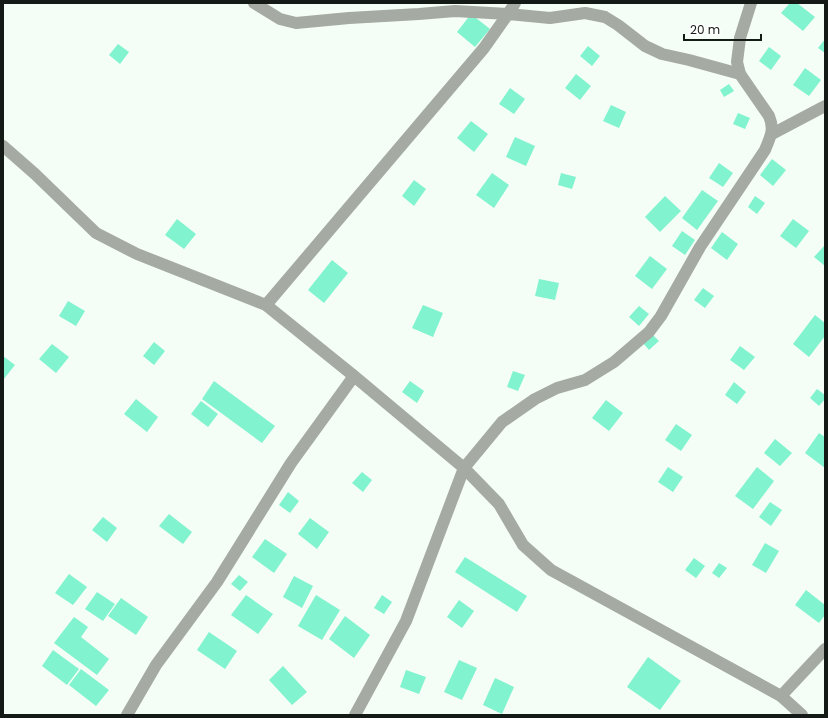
<svg xmlns="http://www.w3.org/2000/svg" width="828" height="718" font-family="Poppins,sans-serif">
<style>
.building{fill:#81f3cf}
.lines{fill:none;stroke-linecap:round;stroke-linejoin:round}
.minor{stroke:#a5aaa2;stroke-width:12}
</style>
<rect width="100%" height="100%" fill="#f4fef6"/>
<!-- building -->
<g class="building">
<path d="M 790,3 L 797,3 L 815,17 L 803,31 L 781,13 Z"/>
<path d="M 471,14 L 490,29 L 475,47 L 457,32 Z"/>
<path d="M 825,39 L 825,53 L 818,48 Z"/>
<path d="M 118,44 L 129,52 L 120,64 L 109,55 Z"/>
<path d="M 588,46 L 600,56 L 592,66 L 580,56 Z"/>
<path d="M 769,47 L 781,56 L 771,70 L 759,61 Z"/>
<path d="M 805,68 L 821,80 L 809,96 L 793,85 Z"/>
<path d="M 576,74 L 591,86 L 580,100 L 565,88 Z"/>
<path d="M 729,84 L 734,91 L 724,97 L 720,90 Z"/>
<path d="M 510,88 L 525,99 L 514,114 L 499,104 Z"/>
<path d="M 611,105 L 626,112 L 619,128 L 603,121 Z"/>
<path d="M 738,113 L 750,118 L 745,129 L 733,124 Z"/>
<path d="M 471,121 L 488,134 L 474,152 L 457,138 Z"/>
<path d="M 515,137 L 535,146 L 526,166 L 506,157 Z"/>
<path d="M 772,159 L 786,170 L 773,186 L 760,175 Z"/>
<path d="M 719,163 L 733,173 L 723,187 L 709,178 Z"/>
<path d="M 492,173 L 509,185 L 494,208 L 476,195 Z"/>
<path d="M 561,173 L 576,177 L 572,189 L 558,185 Z"/>
<path d="M 414,180 L 426,189 L 414,206 L 402,196 Z"/>
<path d="M 702,190 L 718,201 L 697,230 L 682,218 Z"/>
<path d="M 665,196 L 681,211 L 660,232 L 645,217 Z"/>
<path d="M 755,196 L 765,203 L 757,214 L 748,207 Z"/>
<path d="M 177,219 L 196,234 L 184,249 L 165,235 Z"/>
<path d="M 793,219 L 809,231 L 796,248 L 780,236 Z"/>
<path d="M 682,231 L 695,240 L 685,255 L 672,246 Z"/>
<path d="M 722,232 L 738,244 L 727,260 L 711,248 Z"/>
<path d="M 825,245 L 825,266 L 814,257 Z"/>
<path d="M 650,256 L 667,269 L 652,289 L 635,276 Z"/>
<path d="M 332,260 L 348,273 L 324,303 L 308,290 Z"/>
<path d="M 539,279 L 559,283 L 555,300 L 535,296 Z"/>
<path d="M 703,288 L 714,296 L 705,308 L 694,300 Z"/>
<path d="M 68,301 L 85,311 L 76,326 L 59,316 Z"/>
<path d="M 423,305 L 443,313 L 433,337 L 412,328 Z"/>
<path d="M 639,306 L 649,314 L 639,326 L 629,317 Z"/>
<path d="M 815,315 L 825,323 L 825,336 L 809,357 L 793,344 Z"/>
<path d="M 652,334 L 659,341 L 649,350 L 643,343 Z"/>
<path d="M 154,342 L 165,351 L 154,365 L 143,356 Z"/>
<path d="M 52,344 L 69,357 L 56,373 L 39,359 Z"/>
<path d="M 740,346 L 755,357 L 744,370 L 730,360 Z"/>
<path d="M 3,356 L 15,365 L 3,380 Z"/>
<path d="M 513,371 L 525,375 L 518,391 L 507,387 Z"/>
<path d="M 214,381 L 275,426 L 262,443 L 202,399 Z"/>
<path d="M 410,381 L 424,391 L 417,403 L 402,392 Z"/>
<path d="M 734,382 L 746,392 L 737,404 L 725,395 Z"/>
<path d="M 817,389 L 825,395 L 825,399 L 819,406 L 810,398 Z"/>
<path d="M 136,399 L 158,417 L 147,432 L 124,414 Z"/>
<path d="M 606,400 L 623,413 L 609,431 L 592,418 Z"/>
<path d="M 201,401 L 218,414 L 208,427 L 191,414 Z"/>
<path d="M 676,424 L 692,435 L 681,451 L 665,440 Z"/>
<path d="M 819,433 L 825,437 L 825,468 L 805,453 Z"/>
<path d="M 775,439 L 792,453 L 780,466 L 764,453 Z"/>
<path d="M 668,467 L 683,477 L 673,492 L 658,482 Z"/>
<path d="M 757,467 L 774,481 L 753,509 L 735,496 Z"/>
<path d="M 362,472 L 372,480 L 363,492 L 352,483 Z"/>
<path d="M 288,492 L 299,501 L 290,513 L 279,505 Z"/>
<path d="M 770,502 L 782,510 L 771,526 L 759,517 Z"/>
<path d="M 169,514 L 192,532 L 183,544 L 159,526 Z"/>
<path d="M 103,517 L 117,528 L 107,542 L 92,530 Z"/>
<path d="M 310,518 L 329,532 L 317,549 L 298,534 Z"/>
<path d="M 265,539 L 287,554 L 274,573 L 252,557 Z"/>
<path d="M 765,543 L 779,551 L 766,573 L 752,565 Z"/>
<path d="M 465,557 L 527,596 L 517,612 L 455,572 Z"/>
<path d="M 694,558 L 705,566 L 696,578 L 685,570 Z"/>
<path d="M 719,563 L 727,568 L 719,578 L 712,573 Z"/>
<path d="M 69,574 L 87,587 L 73,605 L 55,593 Z"/>
<path d="M 239,575 L 248,582 L 240,591 L 231,584 Z"/>
<path d="M 294,576 L 313,586 L 302,608 L 283,597 Z"/>
<path d="M 806,590 L 825,605 L 825,615 L 819,623 L 795,605 Z"/>
<path d="M 97,592 L 115,604 L 103,621 L 85,609 Z"/>
<path d="M 246,595 L 273,614 L 258,634 L 231,615 Z"/>
<path d="M 316,595 L 340,610 L 322,640 L 298,626 Z"/>
<path d="M 382,595 L 392,602 L 384,614 L 374,608 Z"/>
<path d="M 121,598 L 148,617 L 136,635 L 108,616 Z"/>
<path d="M 459,600 L 474,611 L 462,628 L 447,617 Z"/>
<path d="M 345,616 L 370,635 L 354,658 L 329,639 Z"/>
<path d="M 74,617 L 88,627 L 81,637 L 109,659 L 97,675 L 54,643 Z"/>
<path d="M 209,632 L 237,651 L 225,669 L 197,650 Z"/>
<path d="M 53,650 L 79,669 L 67,685 L 42,666 Z"/>
<path d="M 648,657 L 681,681 L 660,710 L 627,687 Z"/>
<path d="M 459,660 L 477,668 L 462,700 L 444,692 Z"/>
<path d="M 283,666 L 307,692 L 292,705 L 269,680 Z"/>
<path d="M 81,669 L 109,690 L 96,706 L 69,685 Z"/>
<path d="M 406,670 L 426,677 L 419,694 L 400,687 Z"/>
<path d="M 495,678 L 514,687 L 502,714 L 483,705 Z"/>
</g>
<g class="lines">
<!-- minor -->
<g class="minor">
<path d="M 254,3 L 280,19 L 296,23 L 349,18 L 419,14 L 455,11 L 508,14 L 515,3"/>
<path d="M 772,134 L 825,106"/>
<path d="M 3,146 L 35,174 L 96,233 L 137,254 L 266,305 L 354,376 L 464,468 L 499,504 L 523,545 L 551,570 L 781,696 L 802,715"/>
<path d="M 266,305 L 484,48 L 508,14 L 550,18 L 585,13 L 605,17 L 618,25 L 645,46 L 662,54 L 689,60 L 740,74"/>
<path d="M 781,696 L 825,649"/>
<path d="M 127,715 L 156,665 L 217,582 L 291,463 L 354,376"/>
<path d="M 355,715 L 406,621 L 464,468 L 502,422 L 535,399 L 557,388 L 585,380 L 614,362 L 649,332 L 661,316 L 700,247 L 765,150 C 770,137 775,130 769,116 L 740,74 L 737,62 L 740,38 L 751,3"/>
</g>
</g>
<!-- border -->
<rect width="828" height="718" fill="none" stroke="#141a15" stroke-width="8"/>
<!-- scale -->
<path d="M684 34v6h77v-6" fill="none" stroke="#141a15" stroke-width="2"/>
<text x="690" y="34" font-size="12" fill="#141a15" stroke="#ffffff" stroke-width="3" paint-order="stroke">20 m</text>
</svg>
